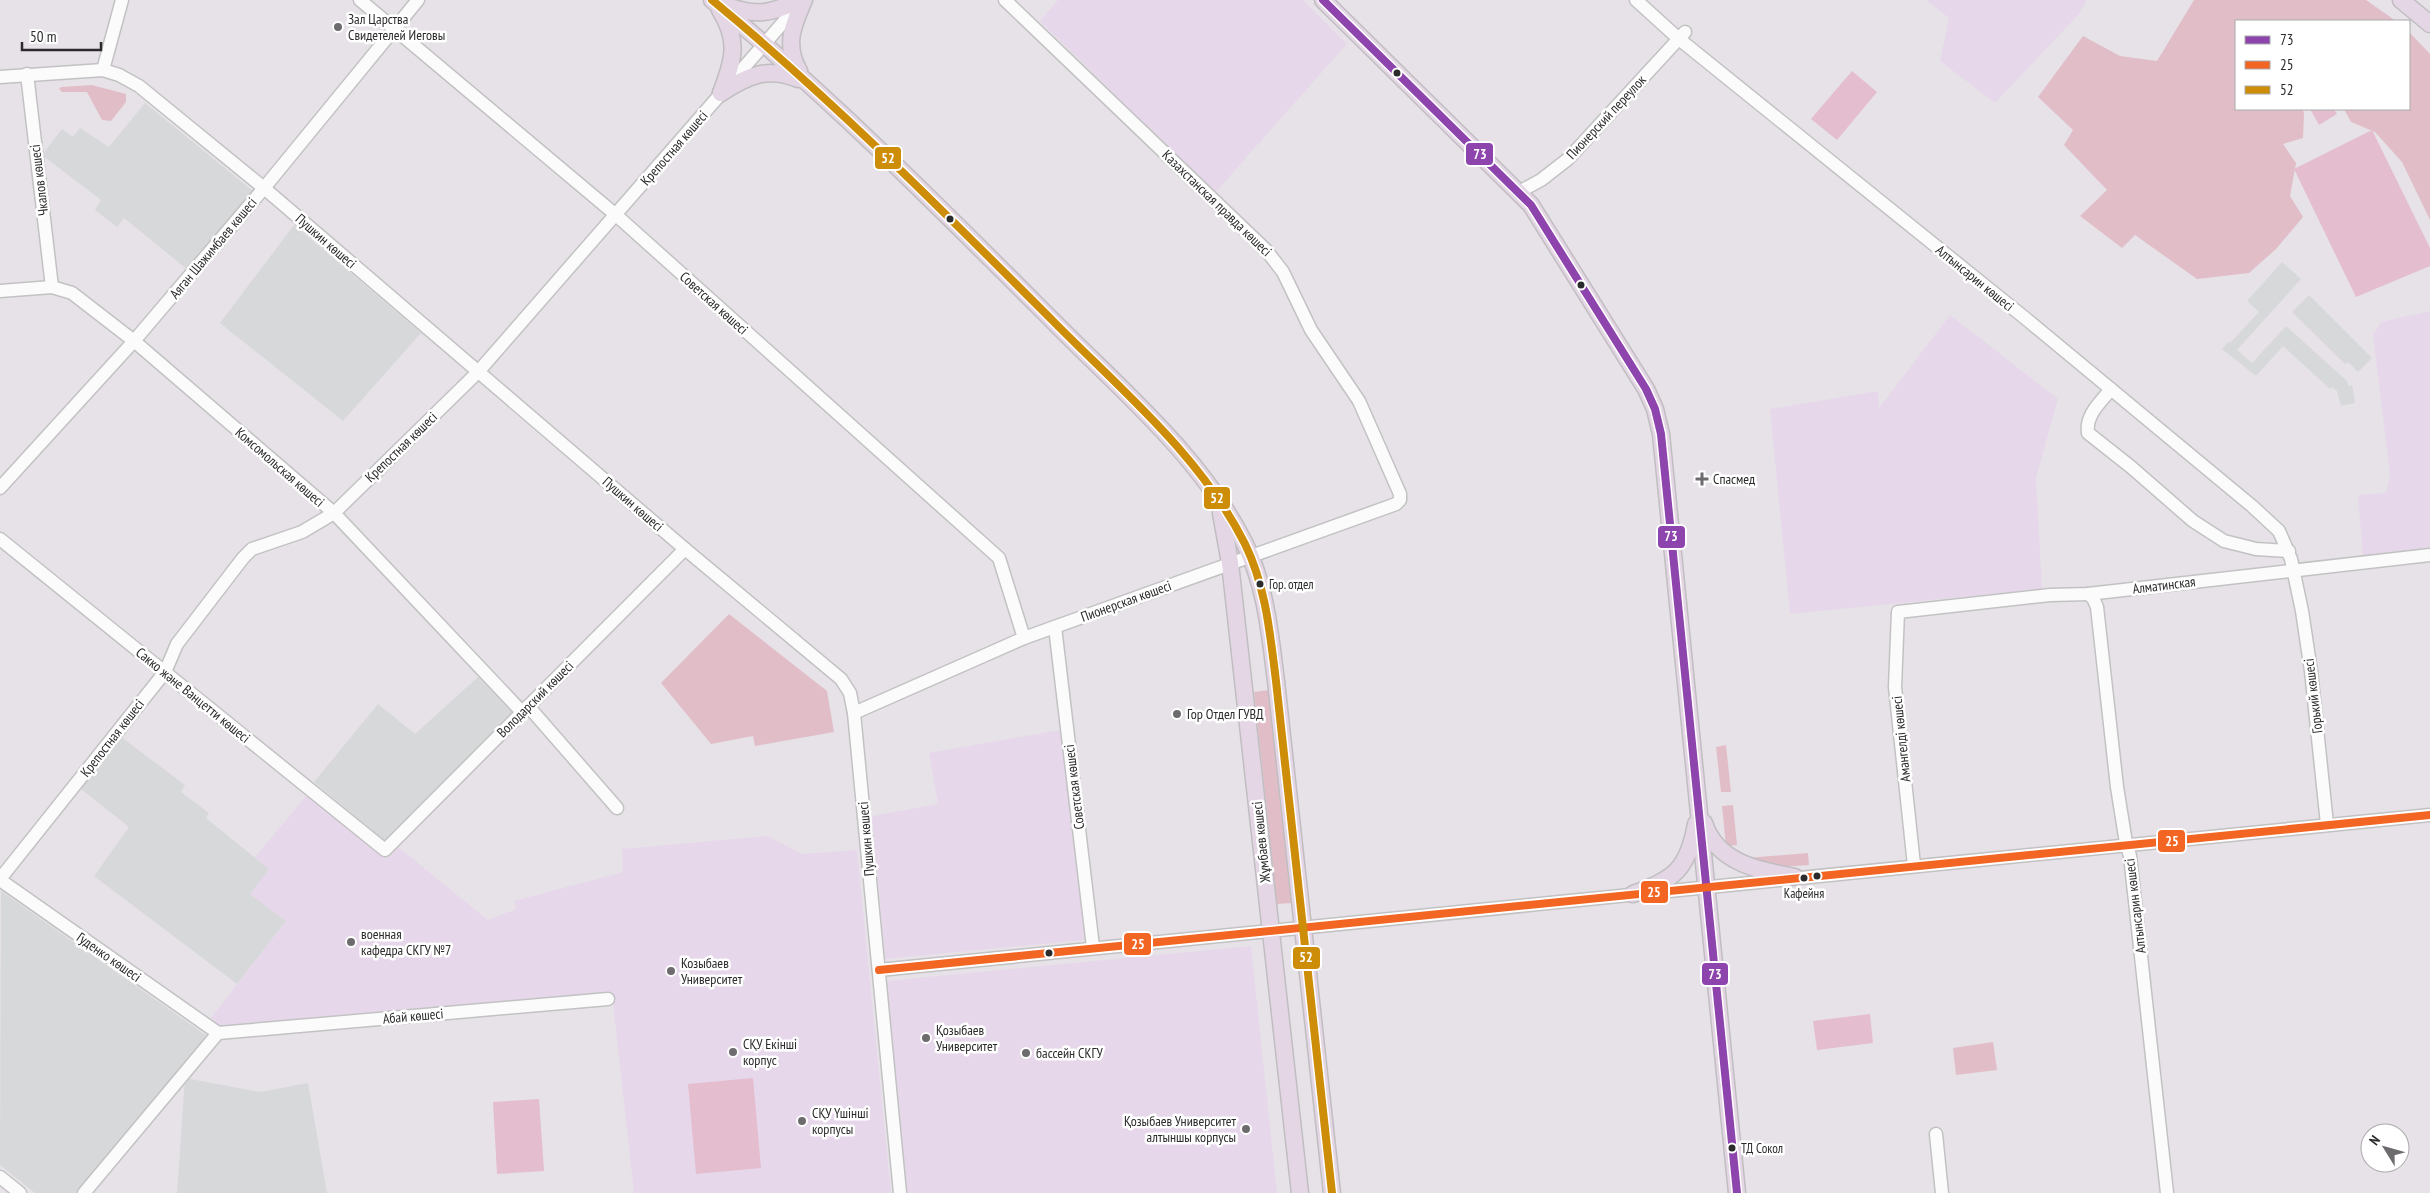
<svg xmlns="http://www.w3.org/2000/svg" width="2430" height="1193" font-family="'PT Sans Narrow',sans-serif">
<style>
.industrial{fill:#d7d8d9}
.education{fill:#e6d8ea}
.green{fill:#e1bec7}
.pitch{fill:#e4bdcf}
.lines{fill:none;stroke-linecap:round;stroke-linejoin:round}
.minor-casing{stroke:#c2c2c3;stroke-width:15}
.major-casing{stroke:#c0bec0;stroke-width:19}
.minor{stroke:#fbfbfc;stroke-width:12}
.major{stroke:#e4d6e5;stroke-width:16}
.bus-1-casing{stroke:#fff;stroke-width:11}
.bus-2-casing{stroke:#fff;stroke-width:11}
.bus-3-casing{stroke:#fff;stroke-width:11}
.bus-1{stroke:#8e44ad;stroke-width:8}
.bus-2{stroke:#f26522;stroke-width:8}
.bus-3{stroke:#ce8d09;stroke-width:8}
.poi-dot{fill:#6d6b6d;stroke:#fff;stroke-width:2}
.bus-dot{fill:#2b2b2b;stroke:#fff;stroke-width:2}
.labels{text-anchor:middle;stroke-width:5;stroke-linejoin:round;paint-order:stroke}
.bus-label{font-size:13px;fill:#2b2b2b;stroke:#fff;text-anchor:start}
.poi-label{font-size:14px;fill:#2b2b2b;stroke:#fff;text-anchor:start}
.street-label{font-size:14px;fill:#2b2b2b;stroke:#fff}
.line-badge{stroke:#fff;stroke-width:2}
.badge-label{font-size:14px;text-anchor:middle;font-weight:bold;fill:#fff}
</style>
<rect width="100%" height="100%" fill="#e7e2e8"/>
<!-- industrial -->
<g class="industrial">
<path d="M 145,103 L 254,192 L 188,270 L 124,218 L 117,227 L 95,210 L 101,200 L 42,155 L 62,129 L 73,137 L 80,128 L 109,147 Z"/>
<path d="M 294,225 L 421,333 L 343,421 L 220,323 Z"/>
<path d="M 2282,262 L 2301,279 L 2237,350 L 2252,363 L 2286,326 L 2347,381 L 2348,386 L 2352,385 L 2355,403 L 2341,406 L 2337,391 L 2332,387 L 2330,389 L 2283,346 L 2256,376 L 2222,349 L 2228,342 L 2230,343 L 2259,312 L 2247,301 Z"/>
<path d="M 2309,295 L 2372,358 L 2358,372 L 2348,362 L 2345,364 L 2292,312 Z"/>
<path d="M 478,677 L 513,713 L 385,841 L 314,782 L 378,704 L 415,734 Z"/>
<path d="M 121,737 L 185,785 L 181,792 L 209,813 L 206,818 L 269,869 L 286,921 L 237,984 L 94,876 L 129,827 L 81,789 Z"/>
<path d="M 1,891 L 207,1036 L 76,1193 L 35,1193 L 0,1165 Z"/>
<path d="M 185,1078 L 260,1092 L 308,1083 L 327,1193 L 177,1193 Z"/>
</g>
<!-- education -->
<g class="education">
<path d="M 1058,0 L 1303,0 L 1347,44 L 1214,194 L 1040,21 Z"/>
<path d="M 1926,0 L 2087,0 L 2079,14 L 1995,103 L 1940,61 L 1949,18 Z"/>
<path d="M 2430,311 L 2430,548 L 2363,557 L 2358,495 L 2386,493 L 2390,475 L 2373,335 L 2381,322 Z"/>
<path d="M 1950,315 L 2058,399 L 2036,478 L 2042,589 L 1790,614 L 1770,409 L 1878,391 L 1879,408 Z"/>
<path d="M 1060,730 L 1085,940 L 885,959 L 872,816 L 938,804 L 929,753 Z"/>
<path d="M 307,795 L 385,858 L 397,846 L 488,920 L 516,909 L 514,901 L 623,872 L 622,849 L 768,836 L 802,854 L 857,850 L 891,1193 L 634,1193 L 612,994 L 221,1027 L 211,1018 L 286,921 L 250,894 L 269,869 L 255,857 Z"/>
<path d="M 1251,946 L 1277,1193 L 907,1193 L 886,981 Z"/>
</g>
<!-- green -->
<g class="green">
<path d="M 2194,0 L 2366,0 L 2396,21 L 2236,21 L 2236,109 L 2302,109 L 2304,113 L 2303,138 L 2283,144 L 2296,163 L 2290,196 L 2303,217 L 2276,249 L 2249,273 L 2197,279 L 2135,235 L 2122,248 L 2080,216 L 2107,190 L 2064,145 L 2073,130 L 2038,97 L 2083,36 L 2120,56 L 2157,61 Z"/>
<path d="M 2409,32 L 2430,54 L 2430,220 L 2402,162 L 2375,132 L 2351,122 L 2344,109 L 2409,109 Z"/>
<path d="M 92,85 L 126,94 L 126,102 L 111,121 L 102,120 L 87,92 L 62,92 L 59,89 L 61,87 Z"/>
<path d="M 729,614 L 827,691 L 834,732 L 755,746 L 753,736 L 711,744 L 661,683 Z"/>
<path d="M 1269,690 L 1292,903 L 1277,904 L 1254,692 Z"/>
<path d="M 1726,745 L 1731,792 L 1721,792 L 1716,747 Z"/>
<path d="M 1733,805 L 1737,845 L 1726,846 L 1722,806 Z"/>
<path d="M 1808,853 L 1809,865 L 1761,868 L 1747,858 Z"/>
<path d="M 1993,1042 L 1997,1070 L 1956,1075 L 1953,1048 Z"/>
</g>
<!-- pitch -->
<g class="pitch">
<path d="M 1852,71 L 1877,92 L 1837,140 L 1811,119 Z"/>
<path d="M 2310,109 L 2334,109 L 2337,114 L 2319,125 Z"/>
<path d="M 2372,130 L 2430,248 L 2430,266 L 2356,297 L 2294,169 Z"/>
<path d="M 1870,1014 L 1873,1043 L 1817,1050 L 1813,1021 Z"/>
<path d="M 753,1078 L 761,1168 L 696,1174 L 688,1084 Z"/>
<path d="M 539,1099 L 544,1171 L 497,1174 L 493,1102 Z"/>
</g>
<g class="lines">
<!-- minor casing -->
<g class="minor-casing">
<g id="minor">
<path d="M 360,0 L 616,215 L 999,558 L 1024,638"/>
<path d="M 1636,0 L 1679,39 L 2025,318 L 2252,506 L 2279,531 L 2291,559 L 2302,611 L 2311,671 L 2327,824"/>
<path d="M 103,70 L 122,0"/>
<path d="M 27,74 L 52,287"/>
<path d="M 0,77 L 103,70 L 119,75 L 139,86 L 264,188 L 685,549 L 841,679 L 850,693 L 854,713 L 900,1193"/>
<path d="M 1519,192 L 1541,180 L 1568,159 L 1685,32"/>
<path d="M 0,291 L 52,287 L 72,293 L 134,341 L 334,513 L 522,712"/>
<path d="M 2111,389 C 2101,402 2085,415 2088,433 L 2131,467 L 2193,521 L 2224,541 L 2256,549 L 2289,551"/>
<path d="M 0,488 L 134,341 L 264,188 L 418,0"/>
<path d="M 0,539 L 385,850 L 685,549"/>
<path d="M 2088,594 L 2093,598 L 2097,607 L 2117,787 L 2126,843 L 2130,856 L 2167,1193"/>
<path d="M 1055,627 L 1093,947"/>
<path d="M 528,706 L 617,808"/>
<path d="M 854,713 L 1024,638 L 1396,504 L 1400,500 L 1400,494 L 1359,401 L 1311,330 L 1283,272 L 1266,250 L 1005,0"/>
<path d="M 1914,865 L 1895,687 L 1898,612 L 2050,595 L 2088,594 L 2430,555"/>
<path d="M 0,879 L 165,672 L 177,644 L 243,558 L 252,549 L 302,532 L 334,513 L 478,372 L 800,3"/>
<path d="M 0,880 L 218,1033"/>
<path d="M 879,970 L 2430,815"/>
<path d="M 218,1033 L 608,999"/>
<path d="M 1936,1134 L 1942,1193"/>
<path d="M 0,1177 L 20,1193"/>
<path d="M 84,1193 L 218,1033"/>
</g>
</g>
<!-- major casing -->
<g class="major-casing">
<g id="major">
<path d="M 712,0 C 832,99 943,211 1053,321 C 1121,390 1201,456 1245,544 C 1266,587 1270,634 1276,681 L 1332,1193"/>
<path d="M 1323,0 L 1531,205 L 1646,389 L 1655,409 L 1661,434 L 1737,1193"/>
<path d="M 2401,0 L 2430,24"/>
<path d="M 724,5 C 755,16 769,15 799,0"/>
<path d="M 720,10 C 740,42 733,60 721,93"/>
<path d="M 799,71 C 784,45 793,25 804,0"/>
<path d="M 721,93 C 747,76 768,66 798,79"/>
<path d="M 1221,513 L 1230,563 L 1300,1193"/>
<path d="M 1704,823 C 1717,863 1758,870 1795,877"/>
<path d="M 1633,894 C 1674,880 1688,869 1696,824"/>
</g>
</g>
<!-- minor -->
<use href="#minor" class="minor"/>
<!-- major -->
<use href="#major" class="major"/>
<!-- bus-1 casing -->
<g class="bus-1-casing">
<path id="bus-1" d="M 1323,0 L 1531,205 L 1646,389 L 1655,409 L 1661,434 L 1737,1193"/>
</g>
<!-- bus-2 casing -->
<g class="bus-2-casing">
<path id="bus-2" d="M 879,970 L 2430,815"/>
</g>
<!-- bus-3 casing -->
<g class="bus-3-casing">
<path id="bus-3" d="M 712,0 C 832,99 943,211 1053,321 C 1121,390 1201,456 1245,544 C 1266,587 1270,634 1276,681 L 1332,1193"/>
</g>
<!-- bus-1 -->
<use href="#bus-1" class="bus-1"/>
<!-- bus-2 -->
<use href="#bus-2" class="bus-2"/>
<!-- bus-3 -->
<use href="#bus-3" class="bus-3"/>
</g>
<!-- markers -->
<g class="poi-dot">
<circle cx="338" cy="27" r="5"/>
<path d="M1699.5 471.5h5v5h5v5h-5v5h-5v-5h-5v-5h5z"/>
<circle cx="1177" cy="714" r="5"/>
<circle cx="351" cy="942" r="5"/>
<circle cx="671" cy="971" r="5"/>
<circle cx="926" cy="1038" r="5"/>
<circle cx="733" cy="1052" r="5"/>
<circle cx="1026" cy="1053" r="5"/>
<circle cx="802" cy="1121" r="5"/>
<circle cx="1246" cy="1129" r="5"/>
</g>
<g class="bus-dot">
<circle cx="1397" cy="73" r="4.5"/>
<circle cx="950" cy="219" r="4.5"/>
<circle cx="1581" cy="285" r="4.5"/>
<circle cx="1260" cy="584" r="4.5"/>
<circle cx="1817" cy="876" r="4.5"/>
<circle cx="1804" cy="878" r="4.5"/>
<circle cx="1049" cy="953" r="4.5"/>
<circle cx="1732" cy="1148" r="4.5"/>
</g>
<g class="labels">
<!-- bus labels -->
<g class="bus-label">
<text x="1269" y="589">Гор. отдел</text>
<text x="1804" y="898" text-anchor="middle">Кафейня</text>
<text x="1741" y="1153">ТД Сокол</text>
</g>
<!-- poi labels -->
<g class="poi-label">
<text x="348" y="24">Зал Царства<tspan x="348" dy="16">Свидетелей Иеговы</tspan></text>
<text x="1713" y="484">Спасмед</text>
<text x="1187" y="719">Гор Отдел ГУВД</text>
<text x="361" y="939">военная<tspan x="361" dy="16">кафедра СКГУ №7</tspan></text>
<text x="681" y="968">Козыбаев<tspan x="681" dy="16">Университет</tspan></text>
<text x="936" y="1035">Қозыбаев<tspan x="936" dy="16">Университет</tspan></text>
<text x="743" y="1049">СҚУ Екінші<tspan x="743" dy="16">корпус</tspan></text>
<text x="1036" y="1058">бассейн СКГУ</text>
<text x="812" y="1118">СҚУ Үшінші<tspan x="812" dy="16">корпусы</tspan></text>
<text x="1236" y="1126" text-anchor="end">Қозыбаев Университет<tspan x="1236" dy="16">алтыншы корпусы</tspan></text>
</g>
<!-- street labels -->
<g class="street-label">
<text transform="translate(1606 117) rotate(-47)" y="5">Пионерский переулок</text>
<text transform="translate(674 148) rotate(-49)" y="5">Крепостная көшесі</text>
<text transform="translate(39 180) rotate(-97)" y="5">Чкалов көшесі</text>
<text transform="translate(1217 203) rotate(44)" y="5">Казахстанская правда көшесі</text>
<text transform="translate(326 241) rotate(41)" y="5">Пушкин көшесі</text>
<text transform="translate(213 248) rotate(-50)" y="5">Аяган Шажимбаев көшесі</text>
<text transform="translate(1975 278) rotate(39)" y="5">Алтынсарин көшесі</text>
<text transform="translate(714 303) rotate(42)" y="5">Советская көшесі</text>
<text transform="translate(401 447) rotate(-44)" y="5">Крепостная көшесі</text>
<text transform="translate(280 467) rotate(41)" y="5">Комсомольская көшесі</text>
<text transform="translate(633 504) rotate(41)" y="5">Пушкин көшесі</text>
<text transform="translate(2164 585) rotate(-7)" y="5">Алматинская</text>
<text transform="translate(1126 601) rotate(-20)" y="5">Пионерская көшесі</text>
<text transform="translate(193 695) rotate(39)" y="5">Сакко және Ванцетти көшесі</text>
<text transform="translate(2313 696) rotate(-97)" y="5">Горький көшесі</text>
<text transform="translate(535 699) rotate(-45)" y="5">Володарский көшесі</text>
<text transform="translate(112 738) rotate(-52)" y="5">Крепостная көшесі</text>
<text transform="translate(1901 739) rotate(-96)" y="5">Амангелді көшесі</text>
<text transform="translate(1074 787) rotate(-97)" y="5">Советская көшесі</text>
<text transform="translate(866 839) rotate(-95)" y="5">Пушкин көшесі</text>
<text transform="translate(1261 842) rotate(-96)" y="5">Жұмбаев көшесі</text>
<text transform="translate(2135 906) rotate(-97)" y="5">Алтынсарин көшесі</text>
<text transform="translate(109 957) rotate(35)" y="5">Гуденко көшесі</text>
<text transform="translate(413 1016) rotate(-5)" y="5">Абай көшесі</text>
</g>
</g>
<g class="line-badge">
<rect x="1465" y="142" width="29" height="24" rx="5" fill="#8e44ad"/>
<rect x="874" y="146" width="28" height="24" rx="5" fill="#ce8d09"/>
<rect x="1203" y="486" width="28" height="24" rx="5" fill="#ce8d09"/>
<rect x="1657" y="525" width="29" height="24" rx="5" fill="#8e44ad"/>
<rect x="2157" y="829" width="29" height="24" rx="5" fill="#f26522"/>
<rect x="1640" y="880" width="29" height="24" rx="5" fill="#f26522"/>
<rect x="1123" y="932" width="29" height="24" rx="5" fill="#f26522"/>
<rect x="1292" y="946" width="29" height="24" rx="5" fill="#ce8d09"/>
<rect x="1701" y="962" width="28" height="24" rx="5" fill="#8e44ad"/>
</g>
<g class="badge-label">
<text x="1480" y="159">73</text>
<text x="888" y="163">52</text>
<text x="1217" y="503">52</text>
<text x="1671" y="541">73</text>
<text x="2172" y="846">25</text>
<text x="1654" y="897">25</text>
<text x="1138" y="949">25</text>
<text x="1306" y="962">52</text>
<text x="1715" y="979">73</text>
</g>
<!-- legend -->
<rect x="2235" y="20" width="175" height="90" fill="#ffffff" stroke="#aaaaaa"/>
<rect x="2245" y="36" width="25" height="8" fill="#8e44ad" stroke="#aaaaaa"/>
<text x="2280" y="45" font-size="15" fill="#2b2b2b">73</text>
<rect x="2245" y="61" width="25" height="8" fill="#f26522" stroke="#aaaaaa"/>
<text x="2280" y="70" font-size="15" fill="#2b2b2b">25</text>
<rect x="2245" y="86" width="25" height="8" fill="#ce8d09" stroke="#aaaaaa"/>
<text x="2280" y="95" font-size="15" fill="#2b2b2b">52</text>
<!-- north arrow -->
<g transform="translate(2385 1148) rotate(307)"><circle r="24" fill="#ffffff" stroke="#aaaaaa"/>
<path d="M0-4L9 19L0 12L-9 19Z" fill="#6d6b6d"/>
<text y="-8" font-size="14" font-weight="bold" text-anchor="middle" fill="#2b2b2b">N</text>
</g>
<!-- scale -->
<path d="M22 42v8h79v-8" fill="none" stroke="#2b2b2b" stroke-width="2.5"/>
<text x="30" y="42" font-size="15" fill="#2b2b2b" stroke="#ffffff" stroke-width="4" paint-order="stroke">50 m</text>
</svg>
